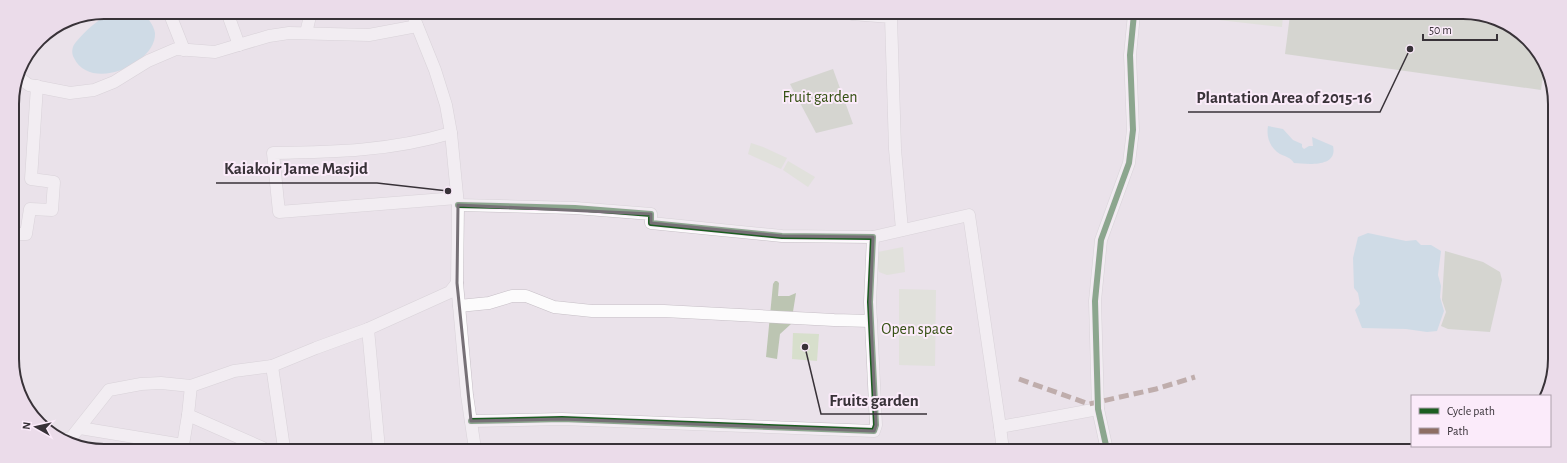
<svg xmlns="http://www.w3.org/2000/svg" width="1567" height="463" font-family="'Alegreya Sans',sans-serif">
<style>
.green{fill:#d7dfcc}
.forest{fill:#bcc5b2}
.water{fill:#b0d3e3}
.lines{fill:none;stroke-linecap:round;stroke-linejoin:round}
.minor-casing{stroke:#c6bfc6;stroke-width:13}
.minor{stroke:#fcfbfc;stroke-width:12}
.quiet{stroke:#8d6e63;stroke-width:5;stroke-dasharray:10 5;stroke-linecap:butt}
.cycleway-casing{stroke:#fbebfa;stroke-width:8}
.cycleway{stroke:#1b5e20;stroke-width:6}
.marked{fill:none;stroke:#767076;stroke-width:3;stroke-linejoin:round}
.labels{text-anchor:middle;stroke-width:4;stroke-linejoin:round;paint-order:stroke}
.park-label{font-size:16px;fill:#365114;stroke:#fbebfa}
.rim{fill:none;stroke:#383238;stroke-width:2}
.leader{fill:none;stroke:#383238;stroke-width:1.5}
.callout-dot{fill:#383238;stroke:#fbebfa;stroke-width:1.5}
.callout-label{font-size:17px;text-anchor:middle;font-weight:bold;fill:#383238;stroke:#fbebfa;stroke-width:4;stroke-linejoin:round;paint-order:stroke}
</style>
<rect width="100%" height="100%" fill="#eae2ea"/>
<!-- green -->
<g class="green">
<path d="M 1166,14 L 1283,15 L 1282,27 Z"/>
<path d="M 751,143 L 763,147 L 787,158 L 781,169 L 748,154 Z"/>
<path d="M 788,161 L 815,177 L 808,187 L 783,170 Z"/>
<path d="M 903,247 L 905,272 L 887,275 L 879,272 L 873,253 Z"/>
<path d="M 899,289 L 936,290 L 935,366 L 899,365 Z"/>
<path d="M 793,333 L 819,334 L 817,361 L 792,359 Z"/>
</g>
<!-- forest -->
<g class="forest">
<path d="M 1290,15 L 1487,15 L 1532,43 L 1544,68 L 1541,90 L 1285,54 Z"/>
<path d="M 833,69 L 853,124 L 816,133 L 790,84 Z"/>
<path d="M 1445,251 L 1483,262 L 1500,272 L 1502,280 L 1490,332 L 1448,329 L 1441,326 L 1446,312 L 1442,300 Z"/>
<path d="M 775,281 L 777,281 L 779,283 L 778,296 L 789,296 L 796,293 L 791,324 L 780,334 L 777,359 L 766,357 L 773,284 Z"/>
</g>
<!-- water -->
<g class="water">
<path d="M 115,12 L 143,12 C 148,18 154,26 155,33 C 157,63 91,93 74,58 C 71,53 72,46 76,42 C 86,30 100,17 115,12 Z"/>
<path d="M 1268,126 L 1283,129 L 1293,140 L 1302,144 L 1302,147 L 1304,149 L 1309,146 L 1313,146 L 1312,137 L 1333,146 C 1338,168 1307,164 1294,163 C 1290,157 1286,157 1280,154 C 1270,148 1266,137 1268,126 Z"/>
<path d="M 1368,233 L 1406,241 L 1416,240 L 1421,245 L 1431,245 L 1441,251 L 1438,275 L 1441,286 L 1440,297 L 1444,311 L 1437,331 L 1427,332 L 1406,329 L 1362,328 L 1355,310 L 1360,304 L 1358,293 L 1354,288 L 1353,258 L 1358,237 Z"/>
</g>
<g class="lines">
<!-- minor casing -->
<g class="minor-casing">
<g id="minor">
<path d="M 169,12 L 184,50"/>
<path d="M 227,12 L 239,45"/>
<path d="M 412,13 L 435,70 L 446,105 L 451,133 L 458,205 L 457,283 L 467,395 L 475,449"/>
<path d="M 852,14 L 891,17 L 895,149 L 902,230"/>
<path d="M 306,33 L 311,12"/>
<path d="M 18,77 L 29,85 L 70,93 L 94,90 L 114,82 L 148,61 L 176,49 L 215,52 L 269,36 L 289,33 L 369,35 L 417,26"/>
<path d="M 451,133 C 391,151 335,152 273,153 L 279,212 L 457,198"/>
<path d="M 458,205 L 575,208 L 651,214 L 651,223 L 782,236 L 873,237 L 870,302 L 876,425 L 874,431 L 562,419 L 471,421"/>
<path d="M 13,234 L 26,234 L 30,209 L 52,210 L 54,182 L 31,179 L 37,86"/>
<path d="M 873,237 L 969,215 L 1000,427"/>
<path d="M 459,306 L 489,303 L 512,296 L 526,296 L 554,307 L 592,311 L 664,311 L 834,320 L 871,321"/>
<path d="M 368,329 L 379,449"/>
<path d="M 272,366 L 284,448"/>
<path d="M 191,386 L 188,415 L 263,448"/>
<path d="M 80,428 L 183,445 L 188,415"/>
<path d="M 64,439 L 71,438 L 109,390 L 141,384 L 161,383 L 191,386 L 234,371 L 272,366 L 316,348 L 368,329 L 450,292 L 457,283"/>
<path d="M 1003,450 L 1000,427 L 1098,409"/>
<path d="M 1107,450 L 1098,409 L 1095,301 L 1101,240 L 1129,163 L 1133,130 L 1130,55 L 1134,14"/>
</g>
</g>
<!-- minor -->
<use href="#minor" class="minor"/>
<!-- quiet -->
<path class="quiet" d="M 1019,379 L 1089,404 L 1156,389 L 1195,377"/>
<!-- cycleway casing -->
<g class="cycleway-casing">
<g id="cycleway">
<path d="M 458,205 L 575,208 L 651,214 L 651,223 L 782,236 L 873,237 L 870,302 L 876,425 L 874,431 L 562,419 L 471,421"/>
<path d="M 1107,450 L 1098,409 L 1095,301 L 1101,240 L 1129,163 L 1133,130 L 1130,55 L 1134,14"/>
</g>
</g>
<!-- cycleway -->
<use href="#cycleway" class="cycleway"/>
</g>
<!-- marked area -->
<path d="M0 0H1567V463H0ZM 458,205 L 651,214 L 651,223 L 782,236 L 873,237 L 870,302 L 876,425 L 874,431 L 562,419 L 471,421 L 457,283 Z" fill="#eae2ea" fill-opacity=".55" fill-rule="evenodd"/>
<path class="marked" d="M 458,205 L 651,214 L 651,223 L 782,236 L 873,237 L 870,302 L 876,425 L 874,431 L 562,419 L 471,421 L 457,283 Z"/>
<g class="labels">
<!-- park labels -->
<g class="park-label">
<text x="820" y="102">Fruit garden</text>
<text x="917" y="334">Open space</text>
</g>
</g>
<!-- crop -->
<path d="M0 0H1567V463H0ZM104 19H1463A85 85 0 0 1 1548 104V359A85 85 0 0 1 1463 444H104A85 85 0 0 1 19 359V104A85 85 0 0 1 104 19Z" fill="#ebdcea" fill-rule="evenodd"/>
<path class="rim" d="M104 19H1463A85 85 0 0 1 1548 104V359A85 85 0 0 1 1463 444H104A85 85 0 0 1 19 359V104A85 85 0 0 1 104 19Z"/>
<!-- callouts -->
<path class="leader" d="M1410 49L1380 112H1188M448 191L377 183H216M805 347L821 414H927"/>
<g class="callout-dot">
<circle cx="1410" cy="49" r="4"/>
<circle cx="448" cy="191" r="4"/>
<circle cx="805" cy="347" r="4"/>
</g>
<g class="callout-label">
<text x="1284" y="103">Plantation Area of 2015-16</text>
<text x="296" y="174">Kaiakoir Jame Masjid</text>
<text x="874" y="406">Fruits garden</text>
</g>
<!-- legend -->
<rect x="1411" y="395" width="140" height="52" fill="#fbebfa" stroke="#ada1ac"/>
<rect x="1419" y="408" width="20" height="6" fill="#1b5e20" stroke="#ada1ac"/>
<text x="1447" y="415" font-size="12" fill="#383238">Cycle path</text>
<rect x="1419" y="428" width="20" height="6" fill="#8d6e63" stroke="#ada1ac"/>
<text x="1447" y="435" font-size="12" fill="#383238">Path</text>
<!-- north arrow -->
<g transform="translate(36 427) rotate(278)" stroke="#fbebfa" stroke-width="3" paint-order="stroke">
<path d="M0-3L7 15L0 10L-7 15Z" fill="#383238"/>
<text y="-6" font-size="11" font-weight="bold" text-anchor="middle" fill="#383238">N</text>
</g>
<!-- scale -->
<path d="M1423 34v6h74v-6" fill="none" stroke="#383238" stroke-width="2"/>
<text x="1429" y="34" font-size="12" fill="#383238" stroke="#fbebfa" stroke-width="3" paint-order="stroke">50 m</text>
</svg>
